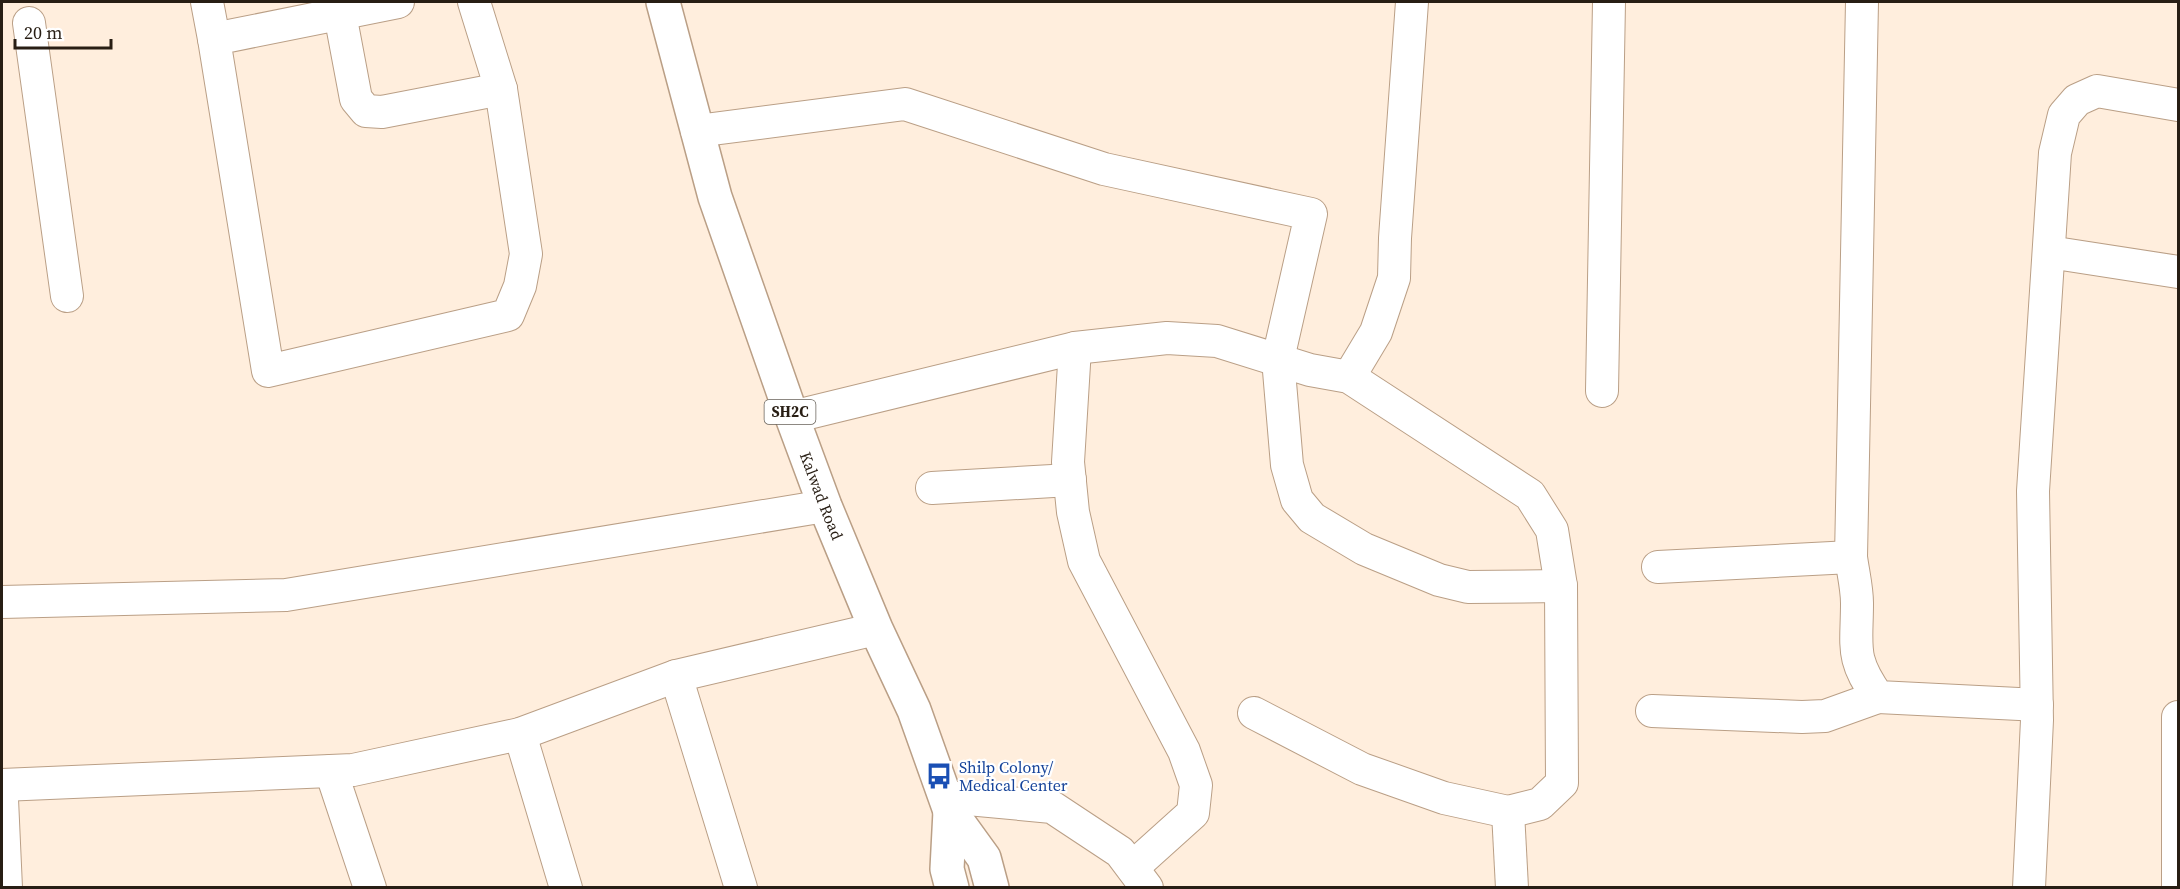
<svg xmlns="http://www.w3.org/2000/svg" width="2180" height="889" font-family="'Source Serif 4',serif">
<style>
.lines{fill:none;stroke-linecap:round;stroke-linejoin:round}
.minor-casing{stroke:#ba9f86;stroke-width:34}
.major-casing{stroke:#ba9f86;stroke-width:36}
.minor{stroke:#fff;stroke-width:32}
.major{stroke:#fff;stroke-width:33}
.labels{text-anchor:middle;stroke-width:4.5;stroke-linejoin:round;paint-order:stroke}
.shield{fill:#fff;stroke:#68625a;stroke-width:1.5}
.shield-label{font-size:15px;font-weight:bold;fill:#281e14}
.street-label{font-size:16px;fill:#281e14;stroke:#fff}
.transit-label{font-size:16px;fill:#164399;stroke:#fff;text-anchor:start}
</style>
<rect width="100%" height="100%" fill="#fed"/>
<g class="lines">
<!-- minor casing -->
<g class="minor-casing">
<g id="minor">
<path d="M 207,2 L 214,39"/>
<path d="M 398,2 L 214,39 L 268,371 L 508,315 L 520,286 L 526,254 L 501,89 L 474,2"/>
<path d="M 1862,2 L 1851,557 C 1853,572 1857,588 1857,603 C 1857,647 1850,658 1878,697 L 2037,705"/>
<path d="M 340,14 L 356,99 L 366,111 L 382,112 L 501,89"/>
<path d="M 29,23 L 67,296"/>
<path d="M 697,131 L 905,104 L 1104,169 L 1311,214 L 1278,359 L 1287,465 L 1297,500 L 1312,518 L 1364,549 L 1439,580 L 1468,587 L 1561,586"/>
<path d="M 2049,252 L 2178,272"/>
<path d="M 1075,348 L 1068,462 L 1073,512 L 1084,561 L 1184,751 L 1196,785 L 1193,813 L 1133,867"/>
<path d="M 1349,377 L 1376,332 L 1394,278 L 1395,238 L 1412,2"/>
<path d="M 1602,391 L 1609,2"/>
<path d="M 792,417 L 1075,348 L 1167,338 L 1217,341 L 1310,370 L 1349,377 L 1530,495 L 1552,530 L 1561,586 L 1562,783 L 1540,804 L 1508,812 L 1444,798 L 1362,769 L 1254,713"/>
<path d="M 932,488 L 1070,480"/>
<path d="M 1658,567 L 1851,557"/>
<path d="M 2,602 L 286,595 L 825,506"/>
<path d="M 676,676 L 741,888"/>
<path d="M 1652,711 L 1802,717 L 1825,716 L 1878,697"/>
<path d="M 520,734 L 566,888"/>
<path d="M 331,771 L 370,888"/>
<path d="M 2,785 L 353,770 L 520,734 L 676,676 L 876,629"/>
<path d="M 946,797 L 1052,807 L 1120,852 L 1147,888"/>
<path d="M 2,799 L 6,888"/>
<path d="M 1508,812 L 1512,888"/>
<path d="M 2029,888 L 2037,720 L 2033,491 L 2055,153 L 2064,115 L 2077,100 L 2097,91 L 2178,105"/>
<path d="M 2178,888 L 2178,717"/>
</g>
</g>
<!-- major casing -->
<g class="major-casing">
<g id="major">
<path id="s1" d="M 663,2 L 715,197 L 792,417 L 825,506 L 876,629 L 914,710 L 950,811 L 984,858 L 992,888"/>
<path d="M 950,811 L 947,869 L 952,888"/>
</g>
</g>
<!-- minor -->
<use href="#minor" class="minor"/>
<!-- major -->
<use href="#major" class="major"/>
</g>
<!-- icons -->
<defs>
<g id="bus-bare" transform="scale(2.07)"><path d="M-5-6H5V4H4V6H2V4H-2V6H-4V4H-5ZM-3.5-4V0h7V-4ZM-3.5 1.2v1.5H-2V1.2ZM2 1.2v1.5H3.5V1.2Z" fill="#1a4fb4" stroke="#fff" stroke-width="2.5" paint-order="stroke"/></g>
</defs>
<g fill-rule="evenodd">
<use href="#bus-bare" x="939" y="776"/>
</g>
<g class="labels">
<!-- shield labels -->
<rect class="shield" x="764.5" y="400" width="51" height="24" rx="4.5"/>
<g class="shield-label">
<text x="790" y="417">SH2C</text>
</g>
<!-- street labels -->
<g class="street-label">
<text dy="6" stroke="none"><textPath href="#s1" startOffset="519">Kalwad Road</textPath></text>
</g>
<!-- transit labels -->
<g class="transit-label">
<text x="959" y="773">Shilp Colony/<tspan x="959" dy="18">Medical Center</tspan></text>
</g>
</g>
<!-- border -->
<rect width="2180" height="889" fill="none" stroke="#281e14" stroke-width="6"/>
<!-- scale -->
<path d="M15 39v9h96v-9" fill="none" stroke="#281e14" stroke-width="3"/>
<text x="24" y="39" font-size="18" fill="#281e14" stroke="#ffffff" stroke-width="4.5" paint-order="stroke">20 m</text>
</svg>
